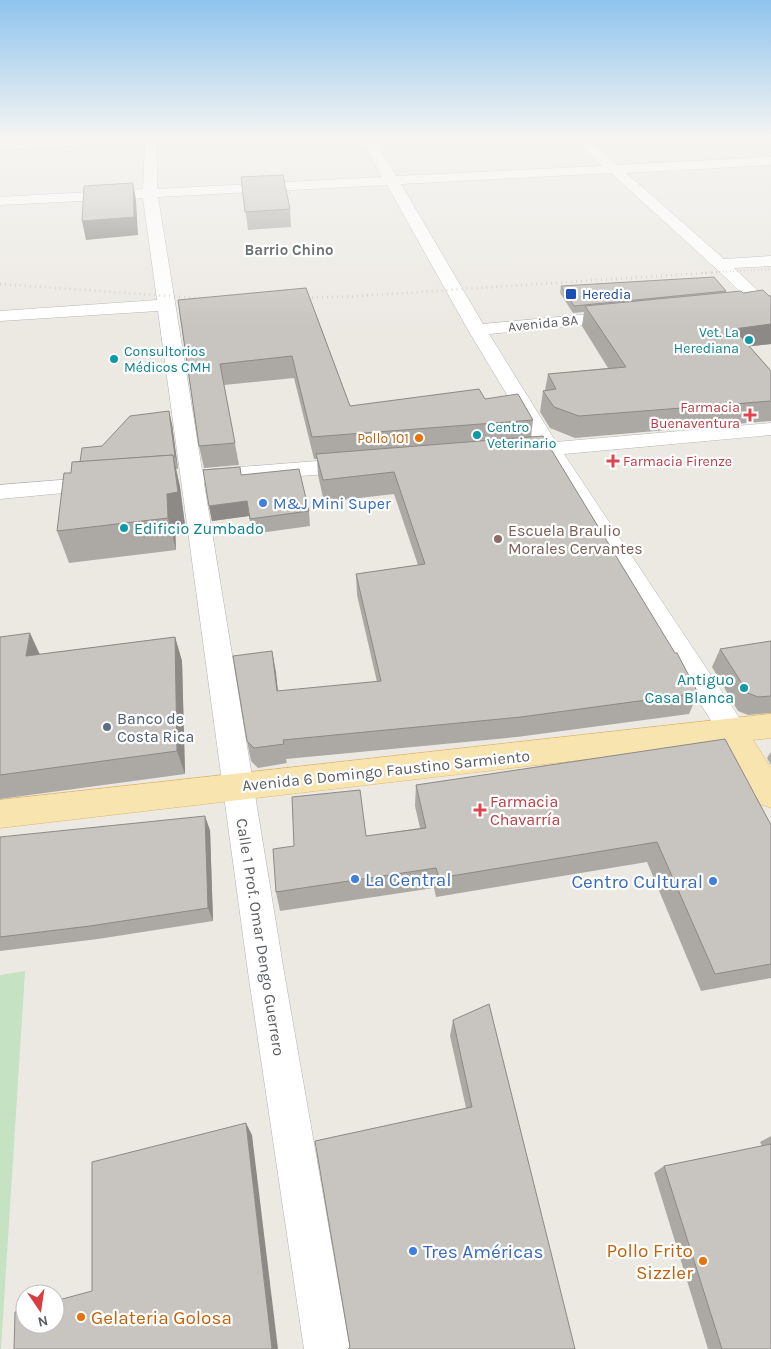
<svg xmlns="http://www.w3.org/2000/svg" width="771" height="1349" font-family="Karla,sans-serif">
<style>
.green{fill:#c5e2c2}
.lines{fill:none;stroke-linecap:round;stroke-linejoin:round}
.minor-casing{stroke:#b0b4b7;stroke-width:1}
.major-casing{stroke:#e3b566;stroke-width:1}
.minor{fill:#fff;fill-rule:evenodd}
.major{fill:#f7e4ae;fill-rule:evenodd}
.rail-far1{stroke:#b1b2b2;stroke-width:2;stroke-dasharray:0.5 3;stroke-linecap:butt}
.rail{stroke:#b1b2b2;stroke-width:2.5;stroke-dasharray:0.5 4.5;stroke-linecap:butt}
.wall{fill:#aca9a5}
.shaded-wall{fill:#8c8986}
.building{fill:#c8c4c0;stroke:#8c8986}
.transit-dot{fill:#1a4fb4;stroke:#fff;stroke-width:2}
.culture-dot{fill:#0f9aa8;stroke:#fff;stroke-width:2}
.health-dot{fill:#e0444e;stroke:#fff;stroke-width:2}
.food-dot{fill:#e8710a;stroke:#fff;stroke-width:2}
.shop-dot{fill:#3f7fe0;stroke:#fff;stroke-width:2}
.education-dot{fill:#8d6e63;stroke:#fff;stroke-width:2}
.service-dot{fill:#5c6f8a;stroke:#fff;stroke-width:2}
.labels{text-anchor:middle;stroke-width:4.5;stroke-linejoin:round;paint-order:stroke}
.far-transit-label{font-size:14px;fill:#164399;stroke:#fff;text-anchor:start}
.far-street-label{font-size:14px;fill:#5b5f62;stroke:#fff}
.far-culture-label{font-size:14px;fill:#0d838f;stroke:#fff;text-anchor:start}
.far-health-label{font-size:14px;fill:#be3a42;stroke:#fff;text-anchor:end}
.far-food-label{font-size:14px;fill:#c56008;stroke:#fff;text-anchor:end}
.far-neighbourhood-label{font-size:15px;font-weight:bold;fill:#6c7174;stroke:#fff}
.shop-label{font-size:16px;fill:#366cbe;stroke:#fff;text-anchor:start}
.culture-label{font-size:16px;fill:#0d838f;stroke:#fff;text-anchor:start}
.education-label{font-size:16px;fill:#785e54;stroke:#fff;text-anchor:start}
.service-label{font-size:16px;fill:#4e5e75;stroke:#fff;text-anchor:start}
.street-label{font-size:16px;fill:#5b5f62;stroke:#fff}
.health-label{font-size:16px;fill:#be3a42;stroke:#fff;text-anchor:start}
.near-shop-label{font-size:19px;fill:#366cbe;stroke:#fff;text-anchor:start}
.near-food-label{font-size:19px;fill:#c56008;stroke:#fff;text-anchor:end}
</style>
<rect width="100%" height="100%" fill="#ece9e3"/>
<!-- green -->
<path class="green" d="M 25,971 L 1,1349 L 0,1349 L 0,975 Z"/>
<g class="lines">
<!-- minor casing -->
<g class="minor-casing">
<g id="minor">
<path d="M 85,138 L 173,138 L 171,141 L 157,142 L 157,189 L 382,177 L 361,138 L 373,138 L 396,176 L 602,166 L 573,138 L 586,138 L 617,165 L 771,157 L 771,165 L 626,173 L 724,259 L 771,256 L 771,266 L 734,268 L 771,303 L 771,318 L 765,317 L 723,275 L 611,173 L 401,184 L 483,324 L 620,311 L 626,312 L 629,316 L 626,320 L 620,321 L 489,334 L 556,442 L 771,423 L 771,435 L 564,454 L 742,722 L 747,730 L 742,738 L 732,742 L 722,738 L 544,456 L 512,458 L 504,457 L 501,452 L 504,447 L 536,443 L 468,330 L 387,185 L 158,197 L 202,470 L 355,458 L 363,460 L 366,465 L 363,470 L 355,472 L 204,483 L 284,972 L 350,1349 L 304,1349 L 248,972 L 158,311 L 0,321 L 0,311 L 157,300 L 143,198 L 0,205 L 0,197 L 143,189 L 145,143 L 0,149 L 0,141 Z"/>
<path d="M 98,477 L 106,479 L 109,484 L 106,489 L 0,499 L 0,485 Z"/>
</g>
</g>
<!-- major casing -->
<g class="major-casing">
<path id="major" d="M 771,714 L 771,738 L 753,740 L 771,768 L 771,808 L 760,804 L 725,743 L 0,828 L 0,800 Z"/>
</g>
<!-- minor -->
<use href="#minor" class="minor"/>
<!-- major -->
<use href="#major" class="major"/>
<!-- rail-far1 -->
<path class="rail-far1" d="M 702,273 L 771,269"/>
<!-- rail -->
<g class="rail">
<path d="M 0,284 L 212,299"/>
<path d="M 297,298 L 359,296 L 721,272"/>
</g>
</g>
<!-- wall -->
<g class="wall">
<path d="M 241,177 L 290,209 L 291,227 L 248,230 Z"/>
<path d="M 561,286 L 726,291 L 726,292 L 743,293 L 771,296 L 771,344 L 749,346 L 771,371 L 771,421 L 575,438 L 550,428 L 540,412 L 543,391 L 545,390 L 548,374 L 608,368 L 582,326 L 584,312 L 573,313 L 560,293 Z"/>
<path d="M 306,288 L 350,406 L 485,399 L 533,420 L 531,437 L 698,693 L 689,714 L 517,737 L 286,759 L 287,763 L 258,768 L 251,761 L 247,741 L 272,651 L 278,691 L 377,682 L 357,595 L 356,574 L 418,565 L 394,494 L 324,502 L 318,475 L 317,459 L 314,459 L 294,378 L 224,385 L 239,465 L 204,468 L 199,446 L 178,300 Z"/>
<path d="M 172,424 L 178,469 L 176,469 L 180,487 L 185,525 L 175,526 L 176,550 L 69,563 L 57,531 L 71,473 L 80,462 L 102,446 Z"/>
<path d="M 241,475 L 309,511 L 310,526 L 252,534 L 249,516 L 212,521 L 209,506 Z"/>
<path d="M 0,637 L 40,654 L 175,637 L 182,661 L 185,774 L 0,799 Z"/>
<path d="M 771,641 L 771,713 L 748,715 L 738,711 L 712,667 L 720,649 Z"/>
<path d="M 771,752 L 771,765 L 767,758 Z"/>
<path d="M 416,785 L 771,825 L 771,978 L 701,991 L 647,862 L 436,897 L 434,888 L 280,911 L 276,892 L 366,836 L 420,828 L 415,806 Z"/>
<path d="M 210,830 L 213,921 L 98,939 L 0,951 L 0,837 Z"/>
<path d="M 453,1020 L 575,1349 L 350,1347 L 466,1108 L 450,1036 Z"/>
<path d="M 771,1136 L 771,1349 L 708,1349 L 654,1173 L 664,1166 L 762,1146 L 760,1142 Z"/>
</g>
<!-- shaded-wall -->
<g class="shaded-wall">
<path d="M 133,183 L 136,200 L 138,235 L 86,240 L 82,221 Z"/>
<path d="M 771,324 L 771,344 L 727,349 L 734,329 Z"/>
<path d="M 169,411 L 172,424 L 178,469 L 175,456 Z"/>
<path d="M 173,455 L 180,487 L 185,525 L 175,526 L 176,550 L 168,518 L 167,494 Z"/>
<path d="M 247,501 L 249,516 L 212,521 L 209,506 Z"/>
<path d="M 30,633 L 41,657 L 26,656 Z"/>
<path d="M 175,637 L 182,661 L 185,774 L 177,751 Z"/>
<path d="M 272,651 L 276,672 L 280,712 L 277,691 Z"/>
<path d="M 205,816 L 210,830 L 213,921 L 208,908 Z"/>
<path d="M 246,1123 L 252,1135 L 278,1349 L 272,1349 Z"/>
</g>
<!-- building -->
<g class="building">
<path d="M 283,175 L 290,209 L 245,212 L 241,177 Z"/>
<path d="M 133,183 L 134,217 L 82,221 L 84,186 Z"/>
<path d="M 714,277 L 726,291 L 574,306 L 561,286 Z"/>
<path d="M 306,288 L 350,406 L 479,389 L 485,399 L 518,394 L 533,420 L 312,437 L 292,356 L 220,364 L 235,443 L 199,446 L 178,300 Z"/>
<path d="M 763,290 L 769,296 L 771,296 L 771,324 L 734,329 L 771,371 L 771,401 L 579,416 L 554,407 L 543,391 L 556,389 L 548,374 L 626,367 L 585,306 L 741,291 L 743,293 Z"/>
<path d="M 169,411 L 175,456 L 173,457 L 173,455 L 80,462 L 82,448 L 102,446 L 130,416 Z"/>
<path d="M 543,436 L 675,653 L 677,653 L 698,693 L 521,717 L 283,740 L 284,744 L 254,748 L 247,741 L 233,656 L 272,651 L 277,691 L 381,681 L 356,574 L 425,564 L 394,472 L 323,480 L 316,454 Z"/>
<path d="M 173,455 L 178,492 L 167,494 L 168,518 L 57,531 L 64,473 L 71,473 L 72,462 Z"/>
<path d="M 240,467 L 241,475 L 299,469 L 309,511 L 250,519 L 247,501 L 209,506 L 203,470 Z"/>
<path d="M 30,633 L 26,656 L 175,637 L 177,751 L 0,775 L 0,637 Z"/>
<path d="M 771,641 L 771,696 L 758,697 L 748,693 L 720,649 Z"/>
<path d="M 725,739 L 771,825 L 771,964 L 715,974 L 657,842 L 439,878 L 436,868 L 276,892 L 273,849 L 294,846 L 292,797 L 360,790 L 366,836 L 426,828 L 416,785 Z"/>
<path d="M 205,816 L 208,908 L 90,926 L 0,937 L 0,837 Z"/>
<path d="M 489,1004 L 575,1349 L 348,1349 L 350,1347 L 315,1141 L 472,1107 L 453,1020 Z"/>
<path d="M 246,1123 L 272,1349 L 14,1349 L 15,1312 L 25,1309 L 25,1324 L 55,1324 L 55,1301 L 92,1291 L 92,1162 Z"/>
<path d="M 771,1144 L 771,1349 L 722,1349 L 664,1166 Z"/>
</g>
<!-- sky -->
<linearGradient id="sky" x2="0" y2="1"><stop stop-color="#8fc4ee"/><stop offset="0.42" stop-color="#f6f5f2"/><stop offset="1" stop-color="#f6f5f2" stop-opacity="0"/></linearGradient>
<rect width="771" height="326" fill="url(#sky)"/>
<!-- markers -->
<rect class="transit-dot" x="565" y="288" width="12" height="12" rx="2.5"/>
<g class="culture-dot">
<circle cx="749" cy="340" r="5"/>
<circle cx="114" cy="359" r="5"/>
<circle cx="477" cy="435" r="5"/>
<circle cx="124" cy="528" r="5"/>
<circle cx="744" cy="688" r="5"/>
</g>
<g class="health-dot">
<path d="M747.5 407.5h5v5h5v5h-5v5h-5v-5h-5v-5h5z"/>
<path d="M610.5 453.5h5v5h5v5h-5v5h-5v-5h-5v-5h5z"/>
<path d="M477.5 802.5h5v5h5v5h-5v5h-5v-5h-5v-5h5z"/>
</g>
<g class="food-dot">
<circle cx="419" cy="438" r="5"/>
<circle cx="703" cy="1261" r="5"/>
<circle cx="81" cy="1317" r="5"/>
</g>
<g class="shop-dot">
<circle cx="263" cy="503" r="5"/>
<circle cx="355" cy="879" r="5"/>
<circle cx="713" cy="881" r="5"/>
<circle cx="413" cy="1251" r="5"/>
</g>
<circle class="education-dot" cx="498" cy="539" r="5"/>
<circle class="service-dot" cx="107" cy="727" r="5"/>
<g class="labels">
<!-- far-transit labels -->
<g class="far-transit-label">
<text x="582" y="299">Heredia</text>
</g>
<!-- far-street labels -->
<g class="far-street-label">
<text transform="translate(543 323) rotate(-6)" y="5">Avenida 8A</text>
</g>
<!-- far-culture labels -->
<g class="far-culture-label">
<text x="739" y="337" text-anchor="end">Vet. La<tspan x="739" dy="16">Herediana</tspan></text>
<text x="124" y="356">Consultorios<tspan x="124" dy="16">Médicos CMH</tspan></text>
<text x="487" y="432">Centro<tspan x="487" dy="16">Veterinario</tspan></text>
</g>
<!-- far-health labels -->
<g class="far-health-label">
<text x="740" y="412">Farmacia<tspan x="740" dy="16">Buenaventura</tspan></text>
<text x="623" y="466" text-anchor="start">Farmacia Firenze</text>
</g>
<!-- far-food labels -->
<g class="far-food-label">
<text x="409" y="443">Pollo 101</text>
</g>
<!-- far-neighbourhood labels -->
<g class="far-neighbourhood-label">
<text x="289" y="255">Barrio Chino</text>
</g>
<!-- shop labels -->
<g class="shop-label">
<text x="273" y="509">M&amp;J Mini Super</text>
</g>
<!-- culture labels -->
<g class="culture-label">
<text x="134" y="534">Edificio Zumbado</text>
<text x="734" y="685" text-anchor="end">Antiguo<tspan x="734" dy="18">Casa Blanca</tspan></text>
</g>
<!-- education labels -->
<g class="education-label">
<text x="508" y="536">Escuela Braulio<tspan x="508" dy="18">Morales Cervantes</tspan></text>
</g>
<!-- service labels -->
<g class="service-label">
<text x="117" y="724">Banco de<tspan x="117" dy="18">Costa Rica</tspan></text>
</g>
<!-- street labels -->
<g class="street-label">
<text transform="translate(386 770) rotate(-6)" y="6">Avenida 6 Domingo Faustino Sarmiento</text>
<text transform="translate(261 937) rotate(81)" y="6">Calle 1 Prof. Omar Dengo Guerrero</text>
</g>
<!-- health labels -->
<g class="health-label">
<text x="490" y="807">Farmacia<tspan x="490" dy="18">Chavarría</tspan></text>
</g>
<!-- near-shop labels -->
<g class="near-shop-label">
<text x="365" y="886">La Central</text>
<text x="703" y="888" text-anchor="end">Centro Cultural</text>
<text x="423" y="1258">Tres Américas</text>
</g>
<!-- near-food labels -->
<g class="near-food-label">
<text x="693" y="1257">Pollo Frito<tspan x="693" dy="22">Sizzler</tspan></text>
<text x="91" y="1324" text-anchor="start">Gelateria Golosa</text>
</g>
</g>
<!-- north arrow -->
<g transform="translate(40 1309) rotate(167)"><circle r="24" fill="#ffffff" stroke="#bdbfc0"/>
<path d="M0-4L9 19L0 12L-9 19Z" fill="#d83e40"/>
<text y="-8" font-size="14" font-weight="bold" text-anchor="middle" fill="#5b5f62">N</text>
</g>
</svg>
